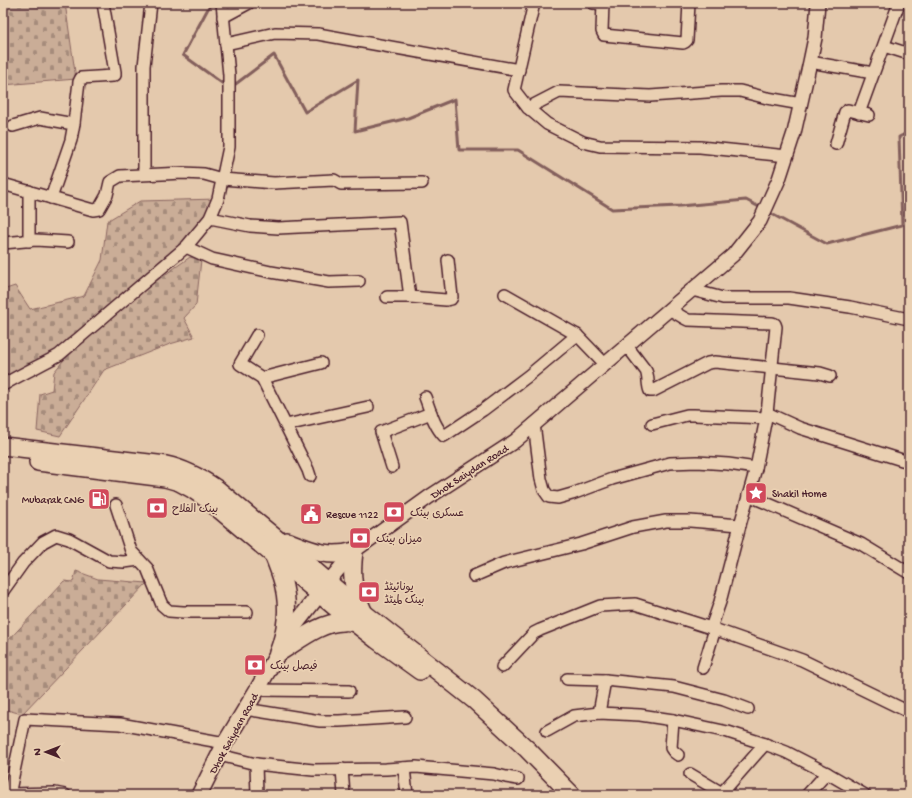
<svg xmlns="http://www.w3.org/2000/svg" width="912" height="798" font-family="'Gochi Hand','Playpen Sans Arabic',sans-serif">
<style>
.cemetery{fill:url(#cemetery-stones);stroke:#8a6661}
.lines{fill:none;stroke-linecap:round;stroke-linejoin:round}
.stream{stroke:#835e5b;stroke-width:3}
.minor-casing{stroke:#4a1f2b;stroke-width:14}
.tertiary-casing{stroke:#4a1f2b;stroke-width:16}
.secondary-casing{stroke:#4a1f2b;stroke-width:18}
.primary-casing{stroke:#4a1f2b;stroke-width:20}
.minor{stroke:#ead0b2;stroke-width:11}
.tertiary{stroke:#ead0b2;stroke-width:13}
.secondary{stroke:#ead0b2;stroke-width:15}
.primary{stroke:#ead0b2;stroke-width:17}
.labels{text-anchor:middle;stroke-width:3.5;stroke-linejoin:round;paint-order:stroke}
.street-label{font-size:11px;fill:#4a1f2b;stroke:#ead0b2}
.poi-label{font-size:11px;fill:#4a1f2b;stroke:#ead0b2;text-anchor:start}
</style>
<defs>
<pattern id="cemetery-stones" width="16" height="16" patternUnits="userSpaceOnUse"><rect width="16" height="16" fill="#caad97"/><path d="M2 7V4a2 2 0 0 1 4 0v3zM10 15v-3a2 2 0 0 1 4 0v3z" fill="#a68c7b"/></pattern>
</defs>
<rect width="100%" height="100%" fill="#e4c9ad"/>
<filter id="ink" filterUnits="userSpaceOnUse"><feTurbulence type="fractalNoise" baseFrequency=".025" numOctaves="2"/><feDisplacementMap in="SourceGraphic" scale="8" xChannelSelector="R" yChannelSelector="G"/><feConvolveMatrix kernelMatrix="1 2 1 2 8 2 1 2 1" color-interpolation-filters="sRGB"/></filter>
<g filter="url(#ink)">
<!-- cemetery -->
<g class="cemetery">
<path d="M 3,3 L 65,3 L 76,79 L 3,85 Z"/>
<path d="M 218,199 L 190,239 L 61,348 L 3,384 L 3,290 L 15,286 L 30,309 L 84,296 L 102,260 L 107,221 L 140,201 Z"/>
<path d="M 190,257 L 201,260 L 196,305 L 184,318 L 194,337 L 170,344 L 104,370 L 60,436 L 37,431 L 40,394 L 52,390 L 54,372 L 63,361 L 121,306 Z"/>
<path d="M 76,571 L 98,579 L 147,583 L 22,714 L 7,710 L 5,719 L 3,718 L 3,646 L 64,581 L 73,582 Z"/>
</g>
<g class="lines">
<!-- stream -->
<g class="stream">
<path d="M 211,3 L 183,55 L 226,86"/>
<path d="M 233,86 L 274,55 L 305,112 L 358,80 L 355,131 L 408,118 L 455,99 L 459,150 L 518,150 L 612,209 L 680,206 L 746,200 L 761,208"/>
<path d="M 768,212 L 827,244 L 902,225 L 899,137 L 909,132"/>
</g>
<!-- minor casing -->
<g class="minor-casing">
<g id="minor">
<path d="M 534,3 L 514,90 L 528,108 L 547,124 L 583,142 L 600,146 L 700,147 L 787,156"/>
<path d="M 593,3 L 603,4"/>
<path d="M 603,3 L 602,31 L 604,35 L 683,43 L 685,42 L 687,40 L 689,3"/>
<path d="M 223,17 L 249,3"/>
<path d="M 226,44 L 275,33 L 318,34 L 519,70"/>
<path d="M 884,46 L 909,54"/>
<path d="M 810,62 L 873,73"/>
<path d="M 528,108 L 559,92 L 650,96 L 721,91 L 740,91 L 767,98 L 801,104"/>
<path d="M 859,113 L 899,3"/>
<path d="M 13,126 L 40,118 L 68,123 L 74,123"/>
<path d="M 836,144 L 845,112 L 848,110 L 869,115"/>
<path d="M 144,174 L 144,66 L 151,3"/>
<path d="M 3,184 L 93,210 L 99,209 L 107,195 L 110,182 L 120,176 L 183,173 L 204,174 L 222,179 L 274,183 L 334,180 L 341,184 L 422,183"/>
<path d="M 29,191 L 29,241"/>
<path d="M 51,198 L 71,140 L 74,123 L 79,82 L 81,78 L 113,76 L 115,75 L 115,72 L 103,3"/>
<path d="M 210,218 L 250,226 L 278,228 L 400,222 L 410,297"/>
<path d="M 3,243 L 36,240 L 68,242"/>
<path d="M 186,247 L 212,259 L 271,272 L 329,282 L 359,281"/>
<path d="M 692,290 L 723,298 L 789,298 L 850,307 L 909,319"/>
<path d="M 505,294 L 577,335 L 605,364"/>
<path d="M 387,297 L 410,297 L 446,300 L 451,299 L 452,297 L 448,260"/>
<path d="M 669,309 L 684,318 L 688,320 L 772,323 L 775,324 L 776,327 L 767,413 L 756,468 L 740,525 L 720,602 L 711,628"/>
<path d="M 257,335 L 240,364 L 262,378 L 308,470 L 310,476"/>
<path d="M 627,346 L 646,371 C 649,377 647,385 650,391 L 653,391 L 708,363 L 715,362 L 820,373 L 830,376"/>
<path d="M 262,378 L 321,363"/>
<path d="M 3,385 C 21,374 41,365 59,355 L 186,247 L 210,218 L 218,199 L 229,147 L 229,75 L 222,3"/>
<path d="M 425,397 C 430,410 434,426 444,436 L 483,410 L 528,376 L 577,335"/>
<path d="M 767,413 L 800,428 L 902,460 L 909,461"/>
<path d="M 534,424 L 541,479 L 544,490 L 549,497 L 558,498 L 572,494 L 612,479 L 670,463 L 697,462 L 728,464 L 756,468"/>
<path d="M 652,424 L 687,415 L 694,415 L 766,418"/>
<path d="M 286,425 L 368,407"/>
<path d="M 392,467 L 381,432 L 431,413"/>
<path d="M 748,495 L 861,544 L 909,573"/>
<path d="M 116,505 L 131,551 L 147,568 L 162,605 L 169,611 L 183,612 L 247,612"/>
<path d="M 474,576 L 504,563 L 581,544 L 633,527 L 666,521 L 690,521 L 740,525"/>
<path d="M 3,591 L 23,563 L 43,542 L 56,535 L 69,539 L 109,561 L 124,562 L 139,560"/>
<path d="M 502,667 L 534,633 L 540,630 L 600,606 L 635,604 L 711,628 L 802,660 L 909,712"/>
<path d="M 703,668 L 715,629"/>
<path d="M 567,679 L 605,680 L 674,687 L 724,700 L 748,709"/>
<path d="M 257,690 L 349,691"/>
<path d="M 245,709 L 320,721 L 339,721 L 405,717"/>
<path d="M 599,713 L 605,680"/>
<path d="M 673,720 L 671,748 L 674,752 L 678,755"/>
<path d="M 547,731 L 574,716 L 599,713 L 640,715 L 673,720 L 728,732 L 765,744 L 786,752 L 827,773 L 807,795"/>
<path d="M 219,755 L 256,764 L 313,770 L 386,769 L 416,767 L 494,774 L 506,777 L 518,779"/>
<path d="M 256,764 L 257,795"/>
<path d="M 404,768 L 407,795"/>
<path d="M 342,769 L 344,795"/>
<path d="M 827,773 L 865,795"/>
<path d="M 690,774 L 722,793"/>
<path d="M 9,794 L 55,793 L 65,795"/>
<path d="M 9,795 L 25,719 L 120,724 L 225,743"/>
<path d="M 720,795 L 765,744"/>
</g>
</g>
<!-- tertiary casing -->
<g class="tertiary-casing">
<path id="tertiary" d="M 328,582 L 354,551 L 429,497 L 515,441 L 733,255 L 760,221 L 779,179 L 794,133 L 810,62 L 815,38 L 818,3"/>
</g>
<!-- secondary casing -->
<g class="secondary-casing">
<path id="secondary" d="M 199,795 L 225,743 L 257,690 L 278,653 L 295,625 L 327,584"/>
</g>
<!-- primary casing -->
<g class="primary-casing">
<g id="primary">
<path d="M 3,446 L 166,465 C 185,469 201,478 217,489 L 314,570 L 364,613 L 474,700 L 527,749 L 572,795"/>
<path d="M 38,462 L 165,478 L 179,482 L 192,489 L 208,500 L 341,612 L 377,640 L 420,671"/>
<path d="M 287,541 C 310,550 329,559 354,551 C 351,577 352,587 363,611"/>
<path d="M 273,554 C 277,565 282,576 284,587 C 289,609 286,632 278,653"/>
<path d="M 278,653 C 297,642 320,622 343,622 C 347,621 351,622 355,623"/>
</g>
</g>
<!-- minor -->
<use href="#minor" class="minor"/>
<!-- tertiary -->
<use href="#tertiary" class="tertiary"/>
<!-- secondary -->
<use href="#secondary" class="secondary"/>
<!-- primary -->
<use href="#primary" class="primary"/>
</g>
</g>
<!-- icons -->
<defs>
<g id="sight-square" transform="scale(1.15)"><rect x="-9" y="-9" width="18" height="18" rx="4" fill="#d1495b" stroke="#ead0b2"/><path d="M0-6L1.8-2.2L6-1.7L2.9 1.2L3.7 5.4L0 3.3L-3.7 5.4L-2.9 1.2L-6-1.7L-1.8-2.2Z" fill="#fff"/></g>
<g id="fuel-square" transform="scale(1.15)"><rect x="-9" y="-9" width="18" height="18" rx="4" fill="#d1495b" stroke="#ead0b2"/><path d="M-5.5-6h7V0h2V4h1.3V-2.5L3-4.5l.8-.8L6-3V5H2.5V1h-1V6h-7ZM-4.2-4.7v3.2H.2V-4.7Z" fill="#fff"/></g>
<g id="bank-square" transform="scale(1.15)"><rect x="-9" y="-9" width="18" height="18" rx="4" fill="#d1495b" stroke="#ead0b2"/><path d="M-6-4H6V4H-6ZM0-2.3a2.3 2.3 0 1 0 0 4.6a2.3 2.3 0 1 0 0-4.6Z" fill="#fff"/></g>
<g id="civic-square" transform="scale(1.15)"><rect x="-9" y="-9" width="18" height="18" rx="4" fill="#d1495b" stroke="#ead0b2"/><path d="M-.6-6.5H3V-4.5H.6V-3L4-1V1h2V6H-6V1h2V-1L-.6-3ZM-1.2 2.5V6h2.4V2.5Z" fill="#fff"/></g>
</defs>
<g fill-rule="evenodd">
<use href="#sight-square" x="756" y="493"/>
<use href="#fuel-square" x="99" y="499"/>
<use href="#bank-square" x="157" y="508"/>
<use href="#bank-square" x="394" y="512"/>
<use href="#civic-square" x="311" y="514"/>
<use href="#bank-square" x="360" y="538"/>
<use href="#bank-square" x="369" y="592"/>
<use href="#bank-square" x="255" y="665"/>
</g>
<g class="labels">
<!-- street labels -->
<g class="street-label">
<text transform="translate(469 471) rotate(-33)" y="4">Dhok Saiydan Road</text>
<text transform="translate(233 733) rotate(-61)" y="4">Dhok Saiydan Road</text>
</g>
<!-- poi labels -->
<g class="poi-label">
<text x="772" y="497">Shakil Home</text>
<text x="84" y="503" text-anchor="end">Mubarak CNG</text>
<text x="172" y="512">بینک الفلاح</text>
<text x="410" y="516">عسکری بینک</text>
<text x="326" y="518">Rescue 1122</text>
<text x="376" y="542">میزان بینک</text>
<text x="384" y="590">یونائیٹڈ<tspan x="384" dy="13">بینک لمیٹڈ</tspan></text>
<text x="270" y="669">فیصل بینک</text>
</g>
</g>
<!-- margin -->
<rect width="912" height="798" fill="none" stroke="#ead0b2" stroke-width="16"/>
<rect x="8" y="8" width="896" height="782" fill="none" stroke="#4a1f2b" stroke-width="1.5" filter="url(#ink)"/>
<!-- north arrow -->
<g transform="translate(46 752) rotate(270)" stroke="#ead0b2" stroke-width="3" paint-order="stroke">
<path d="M0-3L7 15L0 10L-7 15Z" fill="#4a1f2b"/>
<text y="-6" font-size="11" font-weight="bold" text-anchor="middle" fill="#4a1f2b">N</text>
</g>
</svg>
